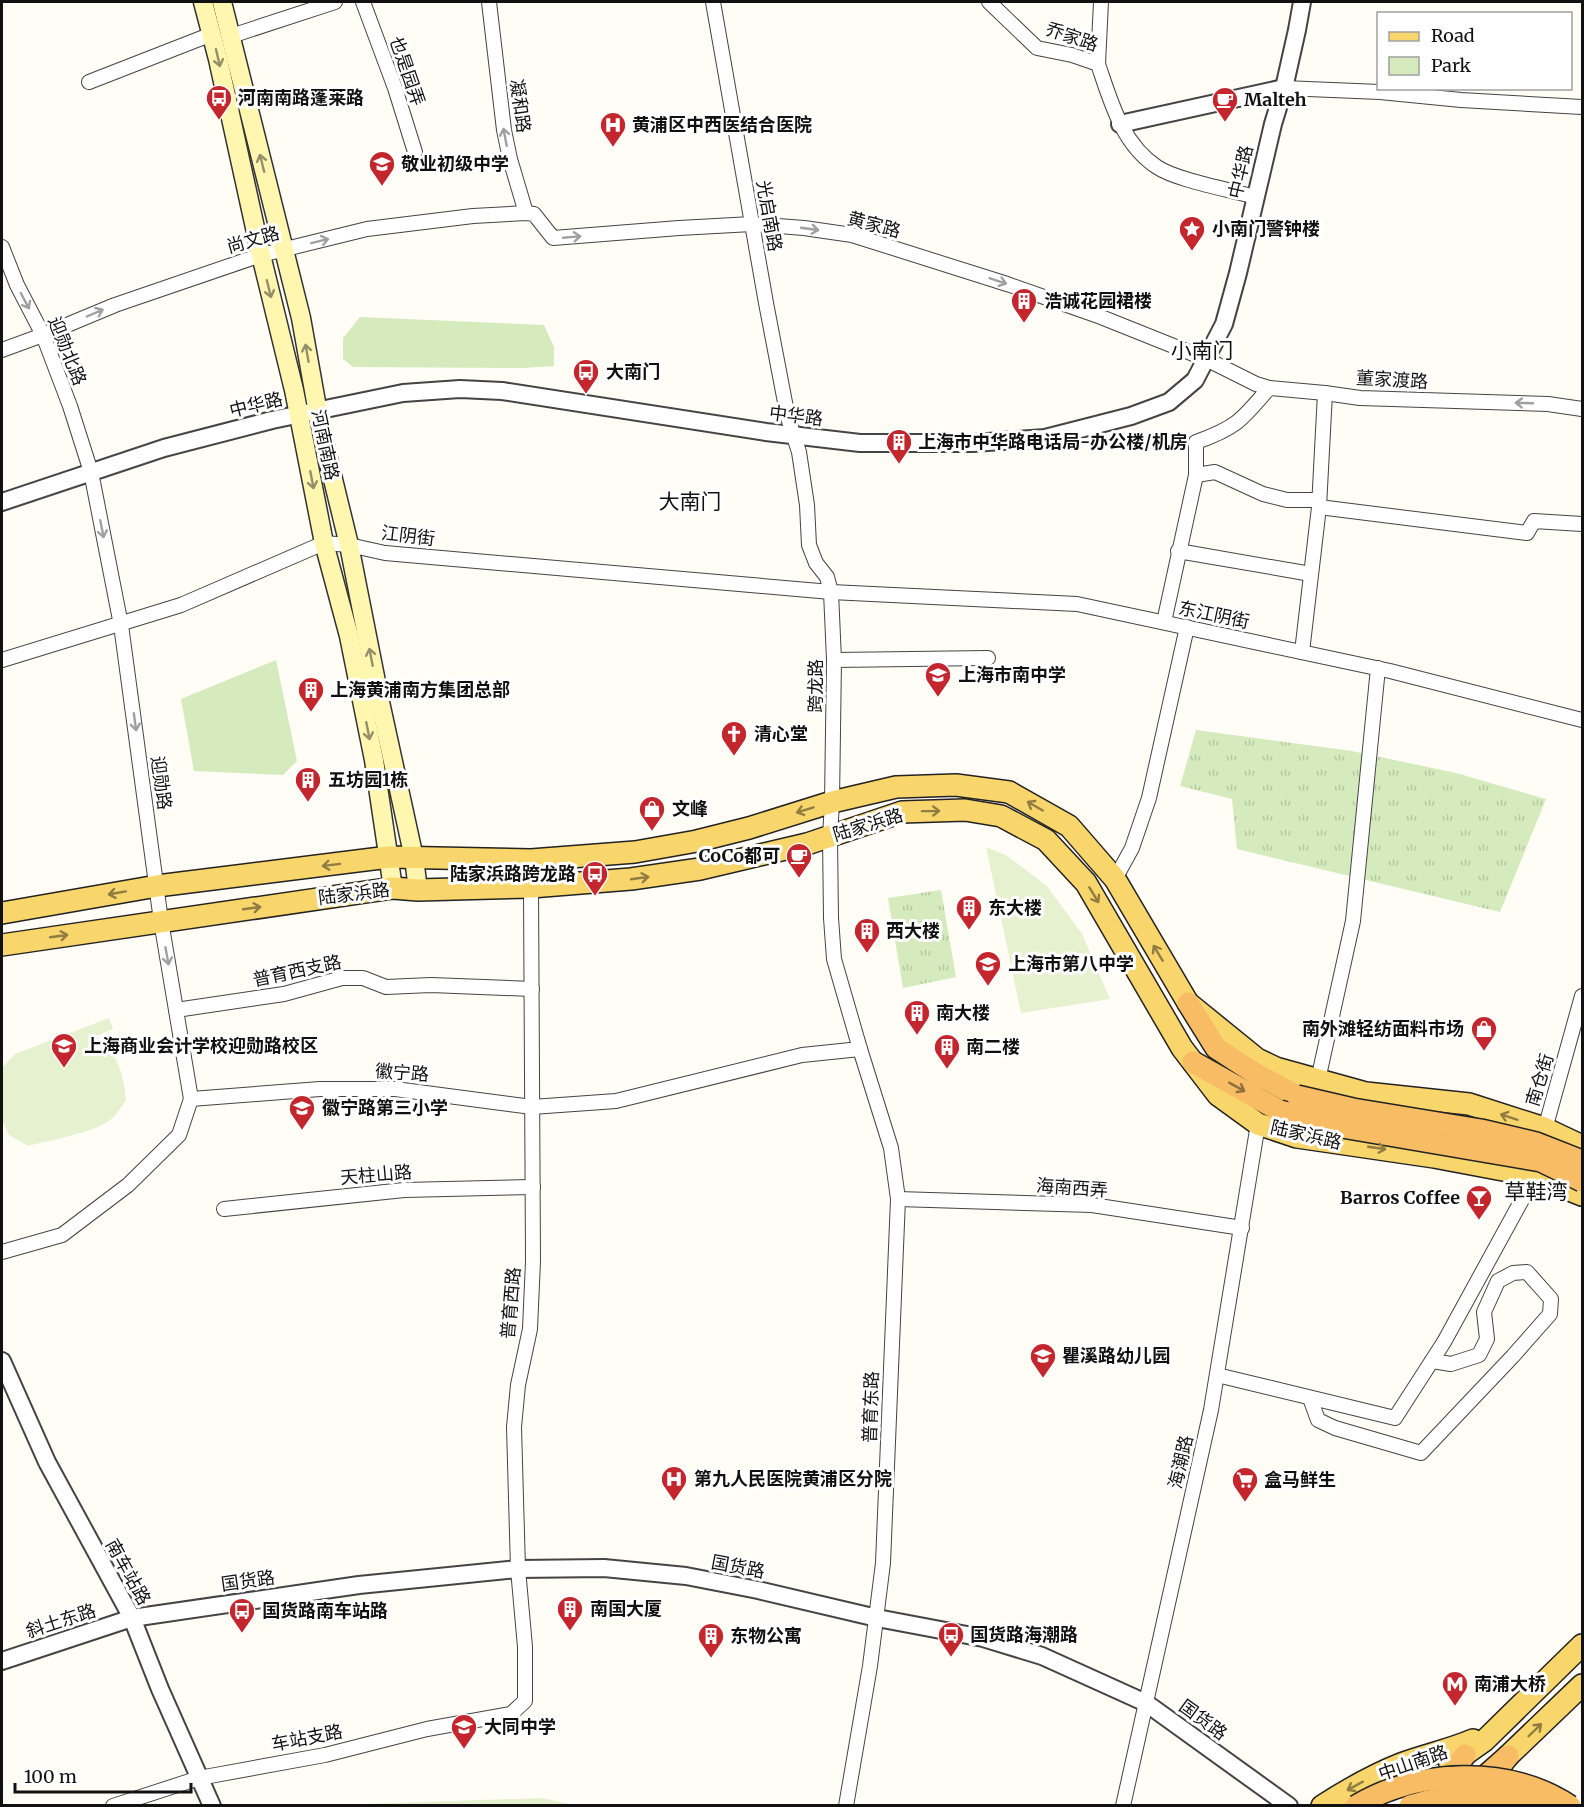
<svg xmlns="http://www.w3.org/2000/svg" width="1584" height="1807" font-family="Merriweather,'Noto Sans SC',serif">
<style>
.grass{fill:url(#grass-tufts)}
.park{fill:#d5ebbd}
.pitch{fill:#e6f2cf}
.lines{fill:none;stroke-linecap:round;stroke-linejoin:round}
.minor-casing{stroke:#444;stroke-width:16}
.tertiary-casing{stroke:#444;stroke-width:20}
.secondary-casing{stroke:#333;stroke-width:21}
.primary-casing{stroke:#222;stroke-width:24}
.trunk-casing{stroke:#222;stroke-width:24}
.minor{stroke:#fff;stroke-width:14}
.tertiary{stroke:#fff;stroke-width:16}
.secondary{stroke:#fff6b0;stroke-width:18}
.primary{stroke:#f9d66b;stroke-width:21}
.trunk{stroke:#f7bc64;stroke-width:21}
.trunk-bridge-casing{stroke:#222;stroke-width:24;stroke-linecap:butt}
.trunk-bridge{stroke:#f7bc64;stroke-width:21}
.oneway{stroke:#948f68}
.oneway2{stroke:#a0a0a0}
.oneway3{stroke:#917d42}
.oneway4{stroke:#906f3f}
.labels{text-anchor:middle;stroke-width:6;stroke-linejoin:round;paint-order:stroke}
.street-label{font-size:18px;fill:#111;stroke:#fff}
.poi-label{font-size:18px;font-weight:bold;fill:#111;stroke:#fff;text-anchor:start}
.quarter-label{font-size:21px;fill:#111;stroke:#fff}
</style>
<defs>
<pattern id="grass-tufts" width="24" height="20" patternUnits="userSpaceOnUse" patternTransform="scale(1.5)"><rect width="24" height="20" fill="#d5ebbd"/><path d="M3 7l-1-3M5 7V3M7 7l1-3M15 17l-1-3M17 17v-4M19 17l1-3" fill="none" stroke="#b6c8a1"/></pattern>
</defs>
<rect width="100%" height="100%" fill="#fffdf5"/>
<!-- grass -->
<g class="grass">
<path d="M 1196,730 L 1352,751 L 1456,773 L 1546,799 L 1500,912 L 1237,849 L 1232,799 L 1180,786 Z"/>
<path d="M 941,890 L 956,977 L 903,988 L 888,898 Z"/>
</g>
<!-- park -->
<g class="park">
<path d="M 360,317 L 544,325 L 554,347 L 554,366 L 524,368 L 353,367 L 343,359 L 343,338 Z"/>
<path d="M 276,660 L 297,761 L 283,775 L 194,771 L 181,699 Z"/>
</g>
<!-- pitch -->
<g class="pitch">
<path d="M 986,847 L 1006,855 L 1047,886 L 1082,934 L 1110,999 L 1021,1013 Z"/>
<path d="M 109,1018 L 113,1029 L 96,1036 C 118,1055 123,1071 126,1100 C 120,1108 115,1118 107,1122 C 87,1134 51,1140 28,1146 L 9,1135 L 2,1120 L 2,1068 L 15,1054 Z"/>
<path d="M 543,1798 L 573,1805 L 336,1805 Z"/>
</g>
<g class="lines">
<!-- minor casing -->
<g class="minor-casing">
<g id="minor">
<path d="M 363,2 L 395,88 L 415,152"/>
<path d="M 489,2 L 504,130 L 510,159 L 526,213"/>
<path d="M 713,2 L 766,303 L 788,418 L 799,452 L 807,505 L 809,545 L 816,563 L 827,577 L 831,592 L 834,660 L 832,802 L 830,837 L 831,918 L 834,959 L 860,1049 L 891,1148 L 898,1199 L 883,1563 L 870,1666 L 846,1806"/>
<path d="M 989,2 L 1037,48 L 1072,55 L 1098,64 C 1111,102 1122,144 1157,167 C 1176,180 1231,190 1255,197"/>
<path d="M 231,36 L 335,2"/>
<path d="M 1098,64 L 1101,2"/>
<path d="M 89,82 L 212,34"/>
<path d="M 1284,88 L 1380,92 L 1461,100 L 1582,107"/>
<path d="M 2,247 L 17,285 L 43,335 L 70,406 L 91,472 L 121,625 L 161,921 L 191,1099"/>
<path d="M 2,350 L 43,335 L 115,305 L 261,255 L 367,229 L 473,216 L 526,213 L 534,214 L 553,238 L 679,228 L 752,224 L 804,228 L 852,235 L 1007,284 L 1101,317 L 1206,359 L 1256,384 L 1269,388 L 1325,393 L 1360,398 L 1548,404 L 1582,409"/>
<path d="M 1196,475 L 1215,472 L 1263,494 L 1287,500 L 1319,500"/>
<path d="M 1319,507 L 1527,533 L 1534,521 L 1582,524"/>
<path d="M 1178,551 L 1311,574"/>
<path d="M 1164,622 L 1196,475 L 1196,442 C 1236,428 1242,420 1269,388"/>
<path d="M 1302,652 L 1319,507 L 1325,393"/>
<path d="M 2,660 L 181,605 L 324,543 L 349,545 L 385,553 L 831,592 L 1077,604 L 1390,671 L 1582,720"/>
<path d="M 834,660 L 988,658"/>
<path d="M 1115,879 L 1132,848 L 1149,798 L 1187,627"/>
<path d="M 176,1010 L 284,994 L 342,978 L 363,978 L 386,987 L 431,985 L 532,989"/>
<path d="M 1318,1080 L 1353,921 L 1378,668"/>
<path d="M 1543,1136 L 1582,996"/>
<path d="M 898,1199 L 1092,1205 L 1242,1228"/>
<path d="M 224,1209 L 404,1190 L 533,1187"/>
<path d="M 2,1252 L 62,1235 L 128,1185 L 179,1135 L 191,1099 L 320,1089 L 395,1089 L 532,1107 L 616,1101 L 802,1055 L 860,1049"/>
<path d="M 1217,1375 L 1395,1418 L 1444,1342 L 1535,1176 L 1536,1169"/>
<path d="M 1310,1398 L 1318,1420 L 1335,1428 L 1421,1453 L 1513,1356 L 1550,1314 L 1551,1299 L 1527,1272 L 1513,1273 L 1498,1281 L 1484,1312 L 1487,1339 L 1479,1355 L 1451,1364 L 1432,1361"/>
<path d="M 113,1806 L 199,1778 L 325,1755 L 427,1729 L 511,1714 L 525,1701 L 525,1647 L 518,1569 L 514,1427 L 518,1385 L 530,1329 L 533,1261 L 531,887"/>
<path d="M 1123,1806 L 1211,1410 L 1258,1124"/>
</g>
</g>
<!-- tertiary casing -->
<g class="tertiary-casing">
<g id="tertiary">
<path d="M 1120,124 L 1284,88"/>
<path d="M 2,502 L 164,448 L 272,420 L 403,393 L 460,389 L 502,391 L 766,432 L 860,443 L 973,443 L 1045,438 L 1131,416 L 1169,402 L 1195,380 L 1224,324 L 1238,273 L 1273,124 L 1284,88 L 1297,30 L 1302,2"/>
<path d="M 2,1361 L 47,1462 L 132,1618 L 160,1689 L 212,1806"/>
<path d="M 2,1661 L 132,1618 L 359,1585 L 518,1569 L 604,1568 L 686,1576 L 758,1590 L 877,1618 L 983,1638 L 1042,1656 L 1146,1703 L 1289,1806"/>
</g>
</g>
<!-- secondary casing -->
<g class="secondary-casing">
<g id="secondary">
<path d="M 203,2 L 218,59 L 261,255 L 294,390 L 324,543 L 349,636 L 374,760 L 393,888"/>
<path d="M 222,2 L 301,318 L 321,430 L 349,545 L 380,702 L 414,858 L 418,890"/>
</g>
</g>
<!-- primary casing -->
<g class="primary-casing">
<g id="primary">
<path d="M 2,913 L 157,886 L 389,857 L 531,860 L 635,852 L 697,841 L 749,828 L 832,802 L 896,787 L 956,785 L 1009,792 L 1069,826 L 1115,879 L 1188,1003 L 1257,1059 L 1276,1068 L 1366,1093 L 1469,1104 L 1544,1128 L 1582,1146"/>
<path d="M 2,945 L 393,888 L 418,890 L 531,887 L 631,879 L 700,869 L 807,844 L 902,812 L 965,810 L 1001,816 L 1046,840 L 1086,883 L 1182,1048 L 1218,1095 L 1258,1124 L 1297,1137 L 1434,1157 L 1535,1176 L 1582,1195"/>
<path d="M 1450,1765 L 1484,1741 L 1582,1645"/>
<path d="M 1497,1770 L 1508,1756 L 1582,1685"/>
<path d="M 1322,1806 C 1347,1790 1373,1775 1401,1764 C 1425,1755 1450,1750 1473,1740"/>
</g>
</g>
<!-- trunk casing -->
<g class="trunk-casing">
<g id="trunk">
<path d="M 1188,1003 L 1216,1048 L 1256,1074 L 1297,1096"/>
<path d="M 1193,1062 L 1280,1111"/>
<path d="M 1473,1787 L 1508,1756"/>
<path d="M 1440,1788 L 1465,1755"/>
</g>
</g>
<!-- minor -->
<use href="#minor" class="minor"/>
<!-- tertiary -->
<use href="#tertiary" class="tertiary"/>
<!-- secondary -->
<use href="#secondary" class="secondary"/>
<!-- primary -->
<use href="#primary" class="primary"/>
<!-- trunk -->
<use href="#trunk" class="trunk"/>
<!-- trunk-bridge casing -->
<g class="trunk-bridge-casing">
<g id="trunk-bridge">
<path d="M 1297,1096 L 1353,1109 L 1481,1130 L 1536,1143 L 1582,1161"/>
<path d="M 1280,1111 L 1336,1126 L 1541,1161 L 1582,1181"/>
<path d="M 1356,1806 C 1418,1769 1508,1765 1570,1806"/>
<path d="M 1410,1806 C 1449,1793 1500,1790 1540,1804"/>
</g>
</g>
<!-- trunk-bridge -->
<use href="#trunk-bridge" class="trunk-bridge"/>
</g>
<!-- one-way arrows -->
<defs><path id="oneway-shaft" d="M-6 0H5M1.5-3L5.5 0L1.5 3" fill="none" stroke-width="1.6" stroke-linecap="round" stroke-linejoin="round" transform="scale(1.5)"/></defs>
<g class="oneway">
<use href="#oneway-shaft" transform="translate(218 58) rotate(77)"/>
<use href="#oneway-shaft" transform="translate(262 163) rotate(-104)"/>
<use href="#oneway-shaft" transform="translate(269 289) rotate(76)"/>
<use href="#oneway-shaft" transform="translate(307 353) rotate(-100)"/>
<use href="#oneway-shaft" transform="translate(312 480) rotate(79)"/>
<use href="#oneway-shaft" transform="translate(371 657) rotate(-101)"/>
<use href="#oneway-shaft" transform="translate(368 731) rotate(79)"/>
</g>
<g class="oneway2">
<use href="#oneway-shaft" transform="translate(505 137) rotate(-101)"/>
<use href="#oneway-shaft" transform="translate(810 229) rotate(8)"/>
<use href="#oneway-shaft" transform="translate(572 237) rotate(-5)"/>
<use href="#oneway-shaft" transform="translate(320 241) rotate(-14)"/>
<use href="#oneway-shaft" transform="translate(998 281) rotate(18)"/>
<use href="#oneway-shaft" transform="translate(25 301) rotate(62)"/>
<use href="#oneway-shaft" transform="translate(95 313) rotate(-23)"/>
<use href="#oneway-shaft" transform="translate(1524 403) rotate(-178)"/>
<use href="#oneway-shaft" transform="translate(102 529) rotate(79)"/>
<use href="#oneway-shaft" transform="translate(135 722) rotate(82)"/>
<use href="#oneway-shaft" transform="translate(167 956) rotate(80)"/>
</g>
<g class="oneway3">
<use href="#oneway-shaft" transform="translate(1035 806) rotate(-150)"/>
<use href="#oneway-shaft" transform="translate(805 810) rotate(163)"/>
<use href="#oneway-shaft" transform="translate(931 811) rotate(-1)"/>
<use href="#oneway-shaft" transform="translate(331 865) rotate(173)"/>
<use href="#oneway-shaft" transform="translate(640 878) rotate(-8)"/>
<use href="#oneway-shaft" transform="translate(117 893) rotate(170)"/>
<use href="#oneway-shaft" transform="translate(1094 895) rotate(59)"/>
<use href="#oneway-shaft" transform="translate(252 908) rotate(-8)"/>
<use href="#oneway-shaft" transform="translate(59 936) rotate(-8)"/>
<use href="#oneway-shaft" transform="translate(1158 953) rotate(-121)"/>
<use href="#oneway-shaft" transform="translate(1509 1117) rotate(-162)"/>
<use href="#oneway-shaft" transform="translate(1377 1148) rotate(8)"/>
<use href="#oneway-shaft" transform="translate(1535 1730) rotate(-44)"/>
<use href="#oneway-shaft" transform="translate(1355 1786) rotate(151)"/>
</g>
<use class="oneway4" href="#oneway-shaft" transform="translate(1237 1087) rotate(29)"/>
<!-- icons -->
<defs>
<g id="bus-pin" transform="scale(1.35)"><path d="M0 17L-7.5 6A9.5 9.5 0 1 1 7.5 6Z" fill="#c4262e" stroke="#fff"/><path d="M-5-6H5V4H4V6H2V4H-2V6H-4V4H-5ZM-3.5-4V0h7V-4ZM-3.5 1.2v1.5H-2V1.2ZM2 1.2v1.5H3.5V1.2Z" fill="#fff"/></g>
<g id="cafe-pin" transform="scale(1.35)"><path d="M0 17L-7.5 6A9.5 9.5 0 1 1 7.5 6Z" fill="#c4262e" stroke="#fff"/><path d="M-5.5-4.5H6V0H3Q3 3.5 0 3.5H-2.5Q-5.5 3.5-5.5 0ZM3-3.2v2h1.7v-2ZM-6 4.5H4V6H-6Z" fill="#fff"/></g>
<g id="hospital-pin" transform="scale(1.35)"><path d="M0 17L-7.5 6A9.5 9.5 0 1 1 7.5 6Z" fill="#c4262e" stroke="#fff"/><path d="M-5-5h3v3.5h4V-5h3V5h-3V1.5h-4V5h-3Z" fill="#fff"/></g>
<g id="school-pin" transform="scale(1.35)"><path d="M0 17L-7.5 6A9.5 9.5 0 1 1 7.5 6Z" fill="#c4262e" stroke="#fff"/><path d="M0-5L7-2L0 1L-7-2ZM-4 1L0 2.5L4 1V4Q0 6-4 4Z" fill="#fff"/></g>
<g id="sight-pin" transform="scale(1.35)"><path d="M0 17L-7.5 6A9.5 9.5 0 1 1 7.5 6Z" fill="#c4262e" stroke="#fff"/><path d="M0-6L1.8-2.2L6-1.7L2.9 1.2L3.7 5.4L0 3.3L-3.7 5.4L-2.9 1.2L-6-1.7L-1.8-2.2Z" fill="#fff"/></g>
<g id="building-pin" transform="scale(1.35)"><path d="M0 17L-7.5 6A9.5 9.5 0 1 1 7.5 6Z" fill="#c4262e" stroke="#fff"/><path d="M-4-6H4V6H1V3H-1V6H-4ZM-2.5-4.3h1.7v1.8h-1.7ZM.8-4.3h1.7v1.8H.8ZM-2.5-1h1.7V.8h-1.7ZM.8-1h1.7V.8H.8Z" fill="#fff"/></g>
<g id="church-pin" transform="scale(1.35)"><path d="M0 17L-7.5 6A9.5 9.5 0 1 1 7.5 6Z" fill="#c4262e" stroke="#fff"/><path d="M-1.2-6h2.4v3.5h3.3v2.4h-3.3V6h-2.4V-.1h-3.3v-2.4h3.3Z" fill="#fff"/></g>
<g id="shop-pin" transform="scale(1.35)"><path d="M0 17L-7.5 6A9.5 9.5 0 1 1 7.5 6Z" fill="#c4262e" stroke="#fff"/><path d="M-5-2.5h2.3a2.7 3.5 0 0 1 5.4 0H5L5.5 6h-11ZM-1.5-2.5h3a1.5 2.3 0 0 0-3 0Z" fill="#fff"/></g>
<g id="bar-pin" transform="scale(1.35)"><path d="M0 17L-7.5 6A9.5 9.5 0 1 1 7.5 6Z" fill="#c4262e" stroke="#fff"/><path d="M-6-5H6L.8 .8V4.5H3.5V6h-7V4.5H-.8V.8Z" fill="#fff"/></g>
<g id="supermarket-pin" transform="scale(1.35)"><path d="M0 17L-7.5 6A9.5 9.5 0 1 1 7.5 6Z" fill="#c4262e" stroke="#fff"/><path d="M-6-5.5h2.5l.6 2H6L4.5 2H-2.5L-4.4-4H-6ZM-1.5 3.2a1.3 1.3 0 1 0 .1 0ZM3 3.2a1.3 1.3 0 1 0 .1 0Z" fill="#fff"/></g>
<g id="metro-pin" transform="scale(1.35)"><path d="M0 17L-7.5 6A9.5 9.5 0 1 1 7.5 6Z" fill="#c4262e" stroke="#fff"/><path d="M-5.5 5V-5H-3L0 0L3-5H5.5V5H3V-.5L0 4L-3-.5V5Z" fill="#fff"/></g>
</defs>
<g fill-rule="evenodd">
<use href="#bus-pin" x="219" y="98"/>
<use href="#cafe-pin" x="1225" y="100"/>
<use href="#hospital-pin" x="613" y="125"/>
<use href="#school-pin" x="382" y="164"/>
<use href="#sight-pin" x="1192" y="229"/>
<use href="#building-pin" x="1024" y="301"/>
<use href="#bus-pin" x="586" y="372"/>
<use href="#building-pin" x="899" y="442"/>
<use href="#school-pin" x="938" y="675"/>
<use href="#building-pin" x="311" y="690"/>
<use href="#church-pin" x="734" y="734"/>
<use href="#building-pin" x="308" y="780"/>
<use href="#shop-pin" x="652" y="809"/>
<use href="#cafe-pin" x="799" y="856"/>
<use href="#bus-pin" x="595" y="874"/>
<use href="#building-pin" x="969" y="908"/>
<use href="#building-pin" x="867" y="931"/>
<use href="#school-pin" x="988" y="964"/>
<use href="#building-pin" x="917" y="1013"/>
<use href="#shop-pin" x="1484" y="1029"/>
<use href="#school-pin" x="64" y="1046"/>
<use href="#building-pin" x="947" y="1047"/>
<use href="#school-pin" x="302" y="1108"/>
<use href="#bar-pin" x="1479" y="1198"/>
<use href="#school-pin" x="1043" y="1356"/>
<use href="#hospital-pin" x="674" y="1479"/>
<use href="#supermarket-pin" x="1245" y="1480"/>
<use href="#building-pin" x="570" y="1609"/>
<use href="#bus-pin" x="242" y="1611"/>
<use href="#bus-pin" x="951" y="1635"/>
<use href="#building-pin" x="711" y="1636"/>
<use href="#metro-pin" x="1455" y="1684"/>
<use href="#school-pin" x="464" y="1727"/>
</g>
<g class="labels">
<!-- street labels -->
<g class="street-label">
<text transform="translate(1072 37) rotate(19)" y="6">乔家路</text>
<text transform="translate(407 71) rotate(71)" y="6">也是园弄</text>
<text transform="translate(520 106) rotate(82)" y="6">凝和路</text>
<text transform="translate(1241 172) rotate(-77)" y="6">中华路</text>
<text transform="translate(769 216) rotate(80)" y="6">光启南路</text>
<text transform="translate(874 225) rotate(15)" y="6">黄家路</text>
<text transform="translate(253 240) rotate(-16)" y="6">尚文路</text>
<text transform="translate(67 351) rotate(68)" y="6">迎勋北路</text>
<text transform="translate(1392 380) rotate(3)" y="6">董家渡路</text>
<text transform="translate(256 405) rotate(-14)" y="6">中华路</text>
<text transform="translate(796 416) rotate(7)" y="6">中华路</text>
<text transform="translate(325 445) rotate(78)" y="6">河南南路</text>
<text transform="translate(408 536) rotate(7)" y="6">江阴街</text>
<text transform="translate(1214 615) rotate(12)" y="6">东江阴街</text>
<text transform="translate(816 686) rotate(-90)" y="6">跨龙路</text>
<text transform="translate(161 783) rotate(82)" y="6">迎勋路</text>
<text transform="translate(868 825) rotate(-17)" y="6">陆家浜路</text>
<text transform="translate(354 894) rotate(-7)" y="6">陆家浜路</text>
<text transform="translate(297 971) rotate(-12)" y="6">普育西支路</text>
<text transform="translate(402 1073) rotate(4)" y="6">徽宁路</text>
<text transform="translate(1540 1080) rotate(-73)" y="6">南仓街</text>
<text transform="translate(1306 1135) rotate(13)" y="6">陆家浜路</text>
<text transform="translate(376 1175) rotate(-5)" y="6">天柱山路</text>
<text transform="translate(1072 1188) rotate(4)" y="6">海南西弄</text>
<text transform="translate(511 1303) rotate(-85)" y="6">普育西路</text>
<text transform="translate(871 1407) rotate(-88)" y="6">普育东路</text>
<text transform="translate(1181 1462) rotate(-77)" y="6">海潮路</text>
<text transform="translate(738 1567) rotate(11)" y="6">国货路</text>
<text transform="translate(128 1572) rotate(61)" y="6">南车站路</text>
<text transform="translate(248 1581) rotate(-8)" y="6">国货路</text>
<text transform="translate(61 1621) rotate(-18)" y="6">斜土东路</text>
<text transform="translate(1203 1720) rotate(36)" y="6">国货路</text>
<text transform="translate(307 1738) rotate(-11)" y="6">车站支路</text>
<text transform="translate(1413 1763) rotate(-19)" y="6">中山南路</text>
</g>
<!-- poi labels -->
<g class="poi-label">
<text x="238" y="104">河南南路蓬莱路</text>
<text x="1244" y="106">Malteh</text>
<text x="632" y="131">黄浦区中西医结合医院</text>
<text x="401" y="170">敬业初级中学</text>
<text x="1212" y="235">小南门警钟楼</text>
<text x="1044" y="307">浩诚花园裙楼</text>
<text x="606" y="378">大南门</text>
<text x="918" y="448">上海市中华路电话局-办公楼/机房</text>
<text x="958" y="681">上海市南中学</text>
<text x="330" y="696">上海黄浦南方集团总部</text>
<text x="754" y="740">清心堂</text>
<text x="328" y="786">五坊园1栋</text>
<text x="672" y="815">文峰</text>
<text x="780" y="862" text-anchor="end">CoCo都可</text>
<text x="576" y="880" text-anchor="end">陆家浜路跨龙路</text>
<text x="988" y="914">东大楼</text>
<text x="886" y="937">西大楼</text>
<text x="1008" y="970">上海市第八中学</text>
<text x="936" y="1019">南大楼</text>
<text x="1464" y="1035" text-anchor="end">南外滩轻纺面料市场</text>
<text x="84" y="1052">上海商业会计学校迎勋路校区</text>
<text x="966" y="1053">南二楼</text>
<text x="322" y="1114">徽宁路第三小学</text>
<text x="1460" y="1204" text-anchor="end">Barros Coffee</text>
<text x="1062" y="1362">瞿溪路幼儿园</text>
<text x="694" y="1485">第九人民医院黄浦区分院</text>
<text x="1264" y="1486">盒马鲜生</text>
<text x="590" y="1615">南国大厦</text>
<text x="262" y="1617">国货路南车站路</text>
<text x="970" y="1641">国货路海潮路</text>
<text x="730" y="1642">东物公寓</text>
<text x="1474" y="1690">南浦大桥</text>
<text x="484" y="1733">大同中学</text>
</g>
<!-- quarter labels -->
<g class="quarter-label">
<text x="1202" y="358">小南门</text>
<text x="690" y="509">大南门</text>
<text x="1536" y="1199">草鞋湾</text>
</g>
</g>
<!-- border -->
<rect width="1584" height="1807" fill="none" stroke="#111111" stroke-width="6"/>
<!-- legend -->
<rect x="1377" y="12" width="195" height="78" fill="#ffffff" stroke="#a0a0a0" stroke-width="1.5"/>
<rect x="1389" y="32" width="30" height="9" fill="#f9d66b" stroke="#a0a0a0" stroke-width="1.5"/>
<text x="1431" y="42" font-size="18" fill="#111111">Road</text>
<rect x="1389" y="57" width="30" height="18" fill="#d5ebbd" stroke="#a0a0a0" stroke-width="1.5"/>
<text x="1431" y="72" font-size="18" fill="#111111">Park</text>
<!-- scale -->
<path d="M15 1783v9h176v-9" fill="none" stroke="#111111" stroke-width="3"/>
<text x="24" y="1783" font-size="18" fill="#111111" stroke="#ffffff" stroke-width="4.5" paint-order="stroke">100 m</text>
</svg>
